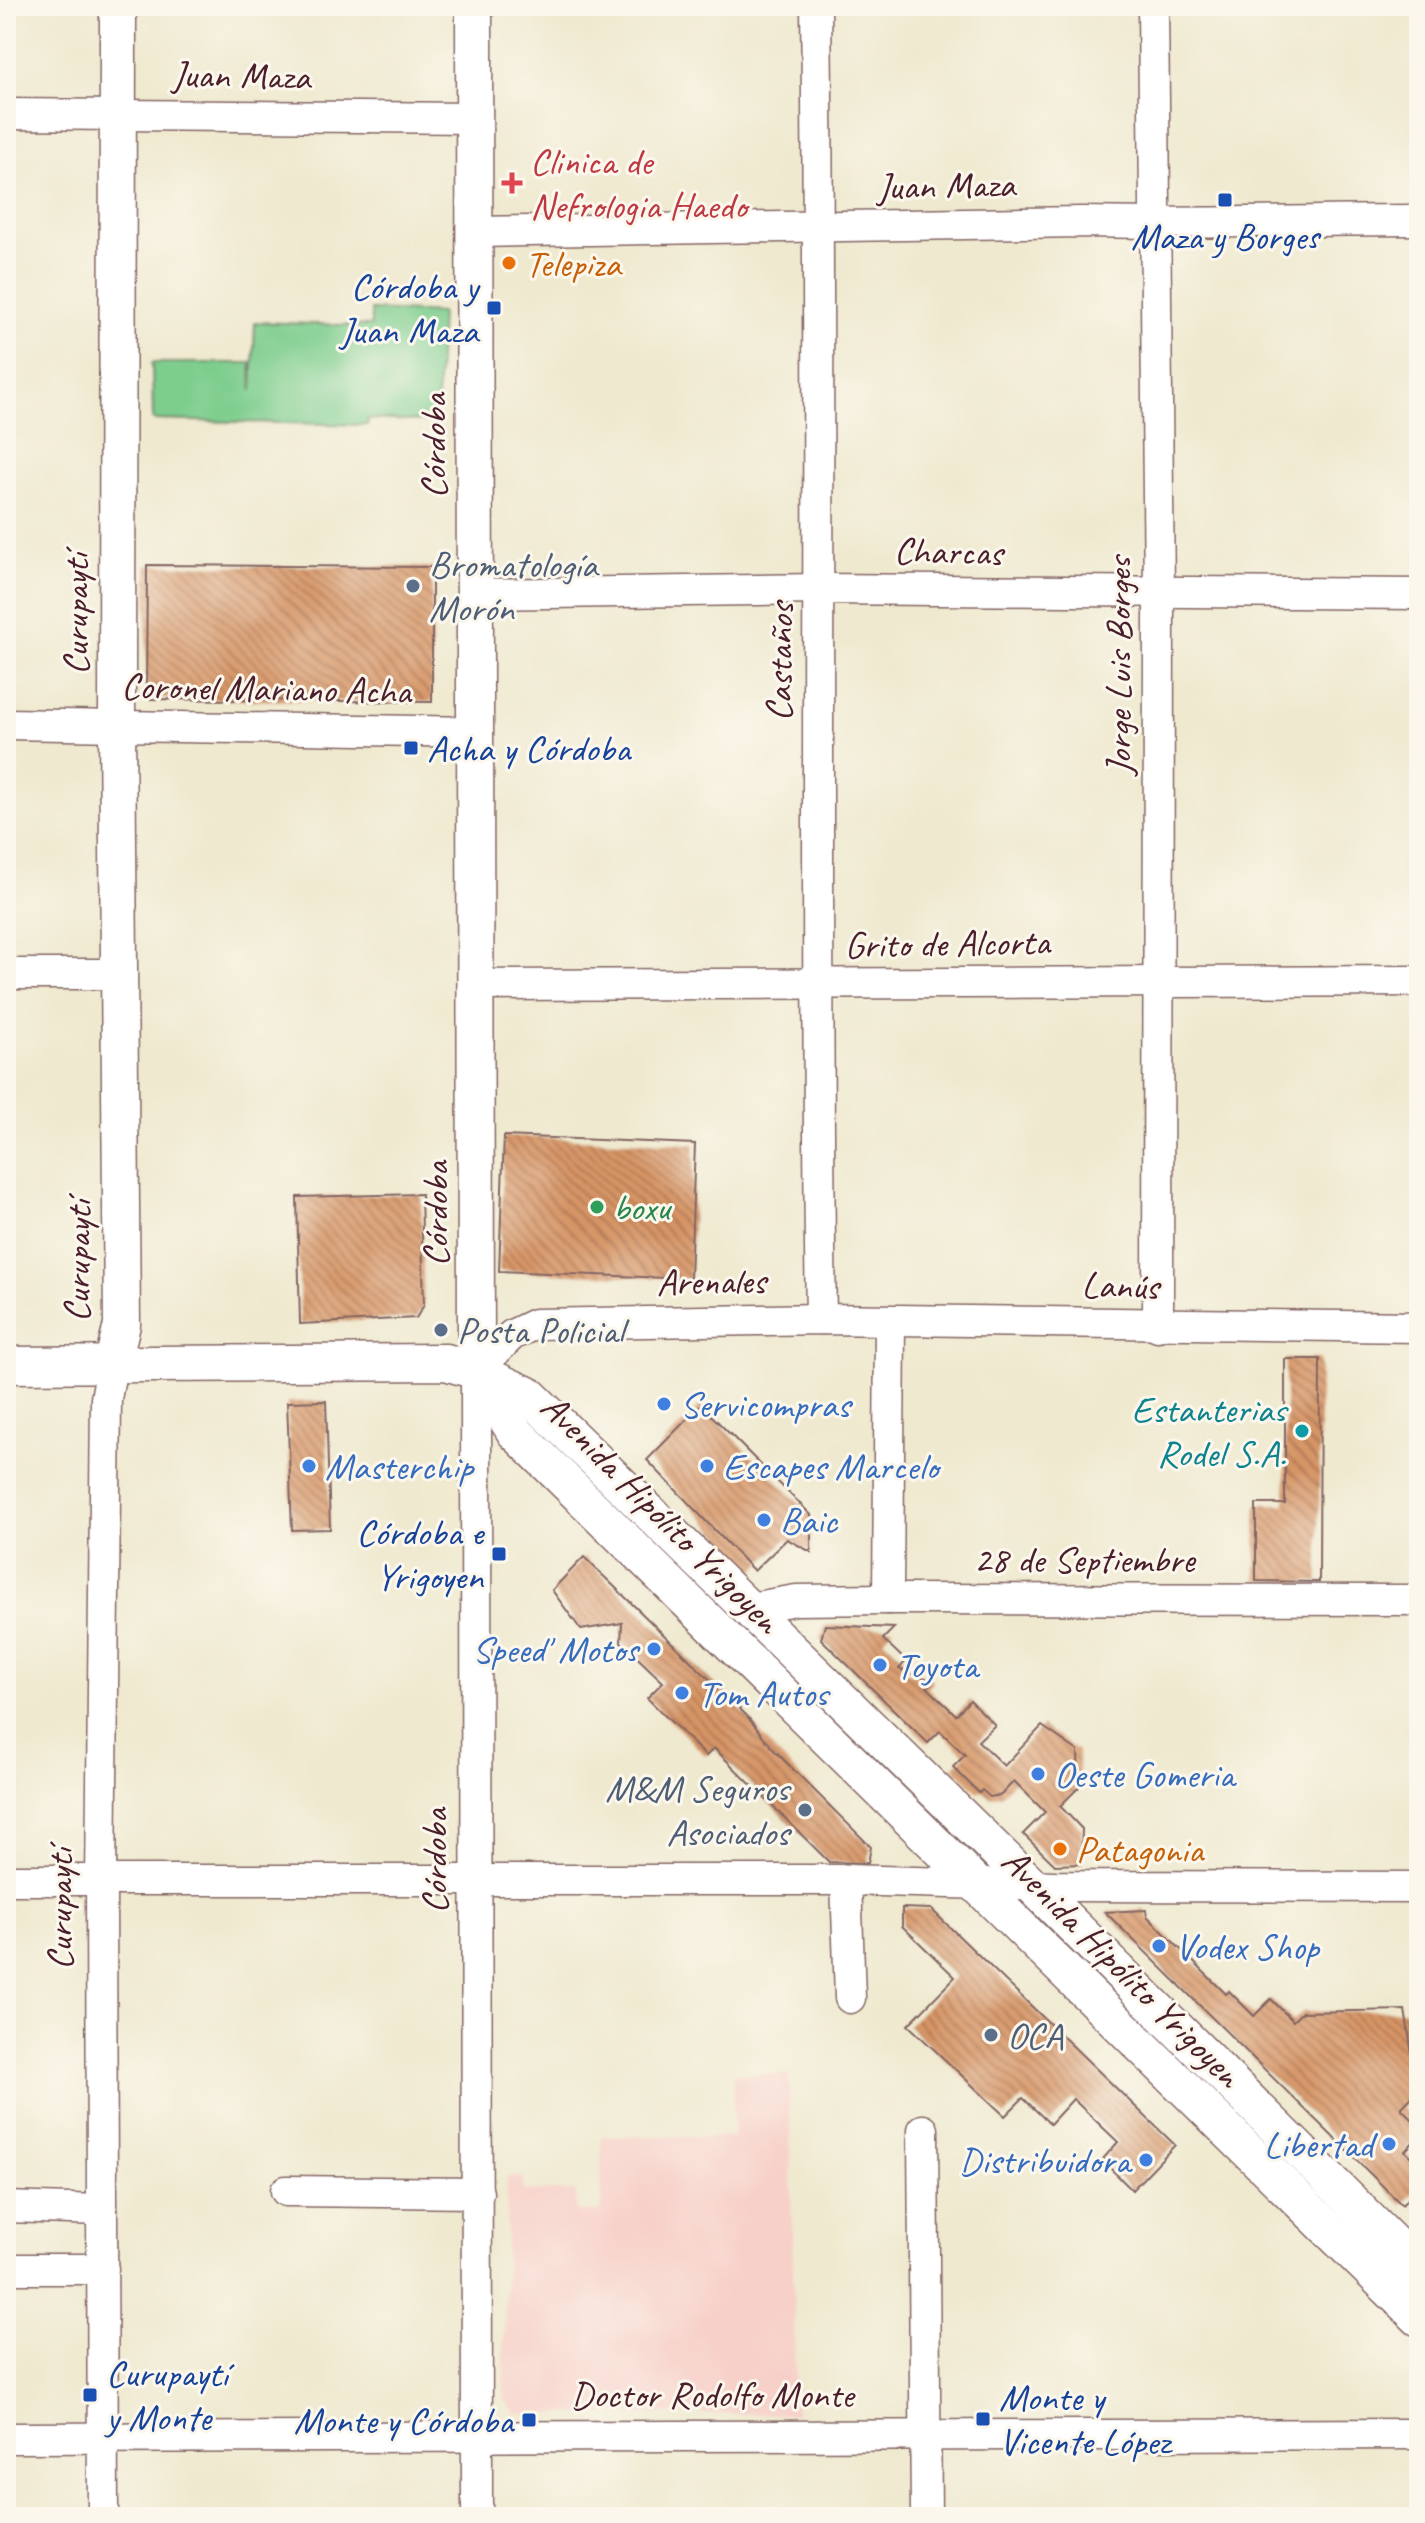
<svg xmlns="http://www.w3.org/2000/svg" width="1425" height="2523" font-family="Caveat,sans-serif">
<style>
.built{fill:#f7d0c9}
.grass{fill:url(#grass-dots);stroke:#64765c;stroke-width:2}
.pitch{fill:#7dcd8d;stroke:#64765c;stroke-width:2}
.building{fill:url(#building-back-hatch)}
.lines{fill:none;stroke-linecap:round;stroke-linejoin:round}
.minor-casing{stroke:#846664;stroke-width:33}
.major-casing{stroke:#846664;stroke-width:39}
.minor{stroke:#fff;stroke-width:30}
.major{stroke:#fff;stroke-width:36}
.health-dot{fill:#e0444e;stroke:#fbf7ec;stroke-width:3}
.transit-dot{fill:#1a4fb4;stroke:#fbf7ec;stroke-width:3}
.food-dot{fill:#e8710a;stroke:#fbf7ec;stroke-width:3}
.service-dot{fill:#5c6f8a;stroke:#fbf7ec;stroke-width:3}
.leisure-dot{fill:#2e9e5b;stroke:#fbf7ec;stroke-width:3}
.shop-dot{fill:#3f7fe0;stroke:#fbf7ec;stroke-width:3}
.culture-dot{fill:#0f9aa8;stroke:#fbf7ec;stroke-width:3}
.labels{text-anchor:middle;stroke-width:6;stroke-linejoin:round;paint-order:stroke}
.street-label{font-size:38px;fill:#4a1f2b;stroke:#fbf7ec}
.health-label{font-size:38px;fill:#be3a42;stroke:#fbf7ec;text-anchor:start}
.transit-label{font-size:38px;fill:#164399;stroke:#fbf7ec;text-anchor:end}
.food-label{font-size:38px;fill:#c56008;stroke:#fbf7ec;text-anchor:start}
.service-label{font-size:38px;fill:#4e5e75;stroke:#fbf7ec;text-anchor:start}
.leisure-label{font-size:38px;fill:#27864d;stroke:#fbf7ec;text-anchor:start}
.shop-label{font-size:38px;fill:#366cbe;stroke:#fbf7ec;text-anchor:start}
.culture-label{font-size:38px;fill:#0d838f;stroke:#fbf7ec;text-anchor:end}
</style>
<defs>
<pattern id="grass-dots" width="8" height="8" patternUnits="userSpaceOnUse" patternTransform="scale(2)"><rect width="8" height="8" fill="#7dcd8d"/><path d="M2 2h.1M6 6h.1" fill="none" stroke="#68a673" stroke-width="1.8" stroke-linecap="round"/></pattern>
<pattern id="building-back-hatch" width="6" height="6" patternUnits="userSpaceOnUse" patternTransform="scale(2)"><rect width="6" height="6" fill="#d69465"/><path d="M-1 5l2 2M0 0l6 6M5-1l2 2" fill="none" stroke="#b07853"/></pattern>
</defs>
<rect width="100%" height="100%" fill="#fbf7ec"/>
<filter id="ink" filterUnits="userSpaceOnUse"><feTurbulence type="fractalNoise" baseFrequency=".0125" numOctaves="2"/><feDisplacementMap in="SourceGraphic" scale="16" xChannelSelector="R" yChannelSelector="G"/><feConvolveMatrix kernelMatrix="1 2 1 2 8 2 1 2 1" color-interpolation-filters="sRGB"/></filter>
<filter id="wash" filterUnits="userSpaceOnUse"><feTurbulence type="fractalNoise" baseFrequency=".006" numOctaves="4" result="noise"/><feDisplacementMap in="SourceGraphic" scale="32" xChannelSelector="R" yChannelSelector="G"/><feGaussianBlur stdDeviation="1.8" result="paint"/><feColorMatrix in="noise" values="0 0 0 0 0 0 0 0 0 0 0 0 0 0 0 0 0 1.4 0 .05"/><feComposite in="paint" operator="in"/></filter>
<g filter="url(#wash)">
<rect width="100%" height="100%" fill="#efe9cf"/>
<!-- built -->
<path class="built" d="M 734,2074 L 789,2074 L 796,2414 L 516,2413 L 503,2399 L 507,2177 L 523,2177 L 523,2191 L 576,2191 L 576,2212 L 601,2212 L 601,2136 L 733,2137 Z"/>
<!-- grass -->
<path class="grass" d="M 550,1436 L 946,1825 L 941,1831 L 544,1442 Z"/>
<!-- pitch -->
<path class="pitch" d="M 371,310 L 441,313 L 436,422 L 368,419 L 367,425 L 153,420 L 152,363 L 251,363 L 252,391 L 255,322 L 371,326 Z"/>
<g id="blocks">
<!-- building -->
<g class="building">
<path d="M 147,565 L 432,567 L 432,702 L 146,699 Z"/>
<path d="M 504,1136 L 695,1144 L 690,1279 L 499,1271 Z"/>
<path d="M 421,1194 L 424,1305 L 416,1318 L 300,1324 L 297,1197 Z"/>
<path d="M 1285,1359 L 1320,1359 L 1319,1582 L 1256,1581 L 1256,1504 L 1285,1504 Z"/>
<path d="M 326,1401 L 330,1529 L 292,1530 L 287,1402 Z"/>
<path d="M 701,1405 L 811,1515 L 811,1552 L 787,1539 L 754,1571 L 647,1460 Z"/>
<path d="M 584,1557 L 746,1715 L 774,1750 L 871,1847 L 868,1863 L 829,1862 L 714,1748 L 706,1756 L 647,1698 L 663,1682 L 621,1642 L 622,1623 L 581,1630 L 552,1590 Z"/>
<path d="M 825,1625 L 894,1628 L 883,1639 L 906,1661 L 899,1669 L 934,1681 L 927,1687 L 956,1715 L 970,1700 L 995,1725 L 978,1741 L 1004,1766 L 1042,1726 L 1078,1751 L 1079,1787 L 1060,1806 L 1082,1829 L 1081,1864 L 1055,1865 L 1023,1834 L 1045,1812 L 1014,1781 L 1001,1795 L 990,1797 L 982,1790 L 979,1793 L 953,1767 L 965,1755 L 940,1731 L 928,1743 L 821,1639 Z"/>
<path d="M 902,1908 L 931,1909 L 1175,2145 L 1132,2190 L 1102,2160 L 1118,2142 L 1073,2099 L 1050,2124 L 1023,2098 L 1005,2116 L 908,2025 L 955,1977 L 902,1926 Z"/>
<path d="M 1146,1910 L 1147,1916 L 1226,1994 L 1229,1991 L 1254,2016 L 1271,1999 L 1293,2021 L 1302,2012 L 1405,2010 L 1418,2091 L 1401,2108 L 1419,2126 L 1419,2136 L 1405,2151 L 1419,2165 L 1419,2186 L 1402,2205 L 1105,1912 Z"/>
</g>
</g>
</g>
<g filter="url(#ink)">
<use href="#blocks" fill-opacity="0" stroke="#846664" stroke-width="2"/>
<g class="lines">
<!-- minor casing -->
<g class="minor-casing">
<g id="minor">
<path d="M 816,6 C 822,444 814,881 821,1319"/>
<path d="M 1153,6 L 1159,594 L 1158,1326"/>
<path d="M 6,114 L 474,118"/>
<path d="M 475,232 L 1081,222 C 1194,225 1306,220 1419,220"/>
<path d="M 475,594 L 819,589 L 1419,594"/>
<path d="M 6,724 L 476,732"/>
<path d="M 6,974 L 118,974"/>
<path d="M 476,985 L 1419,981"/>
<path d="M 888,1599 L 890,1321"/>
<path d="M 750,1608 L 796,1600 L 888,1599 L 1419,1600"/>
<path d="M 6,1880 L 846,1880 L 1055,1886 L 1419,1887"/>
<path d="M 846,1880 L 850,1998"/>
<path d="M 923,2130 L 926,2517"/>
<path d="M 286,2191 L 478,2193"/>
<path d="M 6,2207 L 102,2210"/>
<path d="M 6,2269 L 103,2269"/>
<path d="M 6,2438 L 1419,2434"/>
<path d="M 103,2517 L 101,1882 L 106,1399 L 112,1365"/>
<path d="M 477,2517 L 476,1371 L 512,1335 L 535,1324 L 821,1319 L 1419,1327"/>
</g>
</g>
<!-- major casing -->
<g class="major-casing">
<g id="major">
<path d="M 474,6 L 476,1371"/>
<path d="M 6,1365 L 446,1362 L 476,1371 L 530,1396 L 1033,1886 L 1419,2269"/>
<path d="M 112,1365 L 122,1325 L 117,724 L 118,6"/>
<path d="M 476,1371 L 515,1432 L 1419,2318"/>
</g>
</g>
<!-- minor -->
<use href="#minor" class="minor"/>
<!-- major -->
<use href="#major" class="major"/>
</g>
</g>
<!-- markers -->
<path class="health-dot" d="M508 171h8v8h8v8h-8v8h-8v-8h-8v-8h8z"/>
<g class="transit-dot">
<rect x="1217" y="192" width="16" height="16" rx="4"/>
<rect x="486" y="300" width="16" height="16" rx="4"/>
<rect x="403" y="740" width="16" height="16" rx="4"/>
<rect x="491" y="1546" width="16" height="16" rx="4"/>
<rect x="82" y="2387" width="16" height="16" rx="4"/>
<rect x="975" y="2411" width="16" height="16" rx="4"/>
<rect x="521" y="2412" width="16" height="16" rx="4"/>
</g>
<g class="food-dot">
<circle cx="509" cy="263" r="8"/>
<circle cx="1060" cy="1849" r="8"/>
</g>
<g class="service-dot">
<circle cx="413" cy="586" r="8"/>
<circle cx="441" cy="1330" r="8"/>
<circle cx="805" cy="1810" r="8"/>
<circle cx="991" cy="2035" r="8"/>
</g>
<circle class="leisure-dot" cx="597" cy="1207" r="8"/>
<g class="shop-dot">
<circle cx="664" cy="1404" r="8"/>
<circle cx="309" cy="1466" r="8"/>
<circle cx="707" cy="1466" r="8"/>
<circle cx="764" cy="1520" r="8"/>
<circle cx="654" cy="1649" r="8"/>
<circle cx="880" cy="1665" r="8"/>
<circle cx="682" cy="1693" r="8"/>
<circle cx="1038" cy="1774" r="8"/>
<circle cx="1159" cy="1946" r="8"/>
<circle cx="1389" cy="2144" r="8"/>
<circle cx="1146" cy="2160" r="8"/>
</g>
<circle class="culture-dot" cx="1302" cy="1431" r="8"/>
<g class="labels">
<!-- street labels -->
<g class="street-label">
<text transform="translate(241 75) rotate(1)" y="13">Juan Maza</text>
<text transform="translate(946 185) rotate(-1)" y="13">Juan Maza</text>
<text transform="translate(433 446) rotate(-90)" y="13">Córdoba</text>
<text transform="translate(948 551) rotate(1)" y="13">Charcas</text>
<text transform="translate(75 614) rotate(-90)" y="13">Curupaytí</text>
<text transform="translate(779 662) rotate(-89)" y="13">Castaños</text>
<text transform="translate(1118 666) rotate(-90)" y="13">Jorge Luis Borges</text>
<text transform="translate(266 688) rotate(1)" y="13">Coronel Mariano Acha</text>
<text transform="translate(947 943) rotate(-1)" y="13">Grito de Alcorta</text>
<text transform="translate(435 1214) rotate(-90)" y="13">Córdoba</text>
<text transform="translate(77 1261) rotate(-89)" y="13">Curupaytí</text>
<text transform="translate(711 1281) rotate(-1)" y="13">Arenales</text>
<text transform="translate(1120 1285) rotate(1)" y="13">Lanús</text>
<text transform="translate(661 1513) rotate(45)" y="13">Avenida Hipólito Yrigoyen</text>
<text x="1084" y="1572">28 de Septiembre</text>
<text transform="translate(434 1861) rotate(-90)" y="13">Córdoba</text>
<text transform="translate(59 1909) rotate(-90)" y="13">Curupaytí</text>
<text transform="translate(1122 1967) rotate(45)" y="13">Avenida Hipólito Yrigoyen</text>
<text x="712" y="2407">Doctor Rodolfo Monte</text>
</g>
<!-- health labels -->
<g class="health-label">
<text x="530" y="174">Clinica de<tspan x="530" dy="44">Nefrologia Haedo</tspan></text>
</g>
<!-- transit labels -->
<g class="transit-label">
<text x="1225" y="249" text-anchor="middle">Maza y Borges</text>
<text x="478" y="299">Córdoba y<tspan x="478" dy="44">Juan Maza</tspan></text>
<text x="427" y="761" text-anchor="start">Acha y Córdoba</text>
<text x="483" y="1545">Córdoba e<tspan x="483" dy="44">Yrigoyen</tspan></text>
<text x="106" y="2386" text-anchor="start">Curupaytí<tspan x="106" dy="44">y Monte</tspan></text>
<text x="999" y="2410" text-anchor="start">Monte y<tspan x="999" dy="44">Vicente López</tspan></text>
<text x="513" y="2433">Monte y Córdoba</text>
</g>
<!-- food labels -->
<g class="food-label">
<text x="525" y="276">Telepiza</text>
<text x="1076" y="1862">Patagonia</text>
</g>
<!-- service labels -->
<g class="service-label">
<text x="429" y="577">Bromatología<tspan x="429" dy="44">Morón</tspan></text>
<text x="457" y="1343">Posta Policial</text>
<text x="789" y="1801" text-anchor="end">M&amp;M Seguros<tspan x="789" dy="44">Asociados</tspan></text>
<text x="1007" y="2048">OCA</text>
</g>
<!-- leisure labels -->
<g class="leisure-label">
<text x="613" y="1220">boxu</text>
</g>
<!-- shop labels -->
<g class="shop-label">
<text x="680" y="1417">Servicompras</text>
<text x="325" y="1479">Masterchip</text>
<text x="723" y="1479">Escapes Marcelo</text>
<text x="780" y="1533">Baic</text>
<text x="638" y="1662" text-anchor="end">Speed' Motos</text>
<text x="896" y="1678">Toyota</text>
<text x="698" y="1706">Tom Autos</text>
<text x="1054" y="1787">Oeste Gomeria</text>
<text x="1175" y="1959">Vodex Shop</text>
<text x="1373" y="2157" text-anchor="end">Libertad</text>
<text x="1130" y="2173" text-anchor="end">Distribuidora</text>
</g>
<!-- culture labels -->
<g class="culture-label">
<text x="1286" y="1422">Estanterias<tspan x="1286" dy="44">Rodel S.A.</tspan></text>
</g>
</g>
<!-- margin -->
<rect width="1425" height="2523" fill="none" stroke="#fbf7ec" stroke-width="32"/>
</svg>
